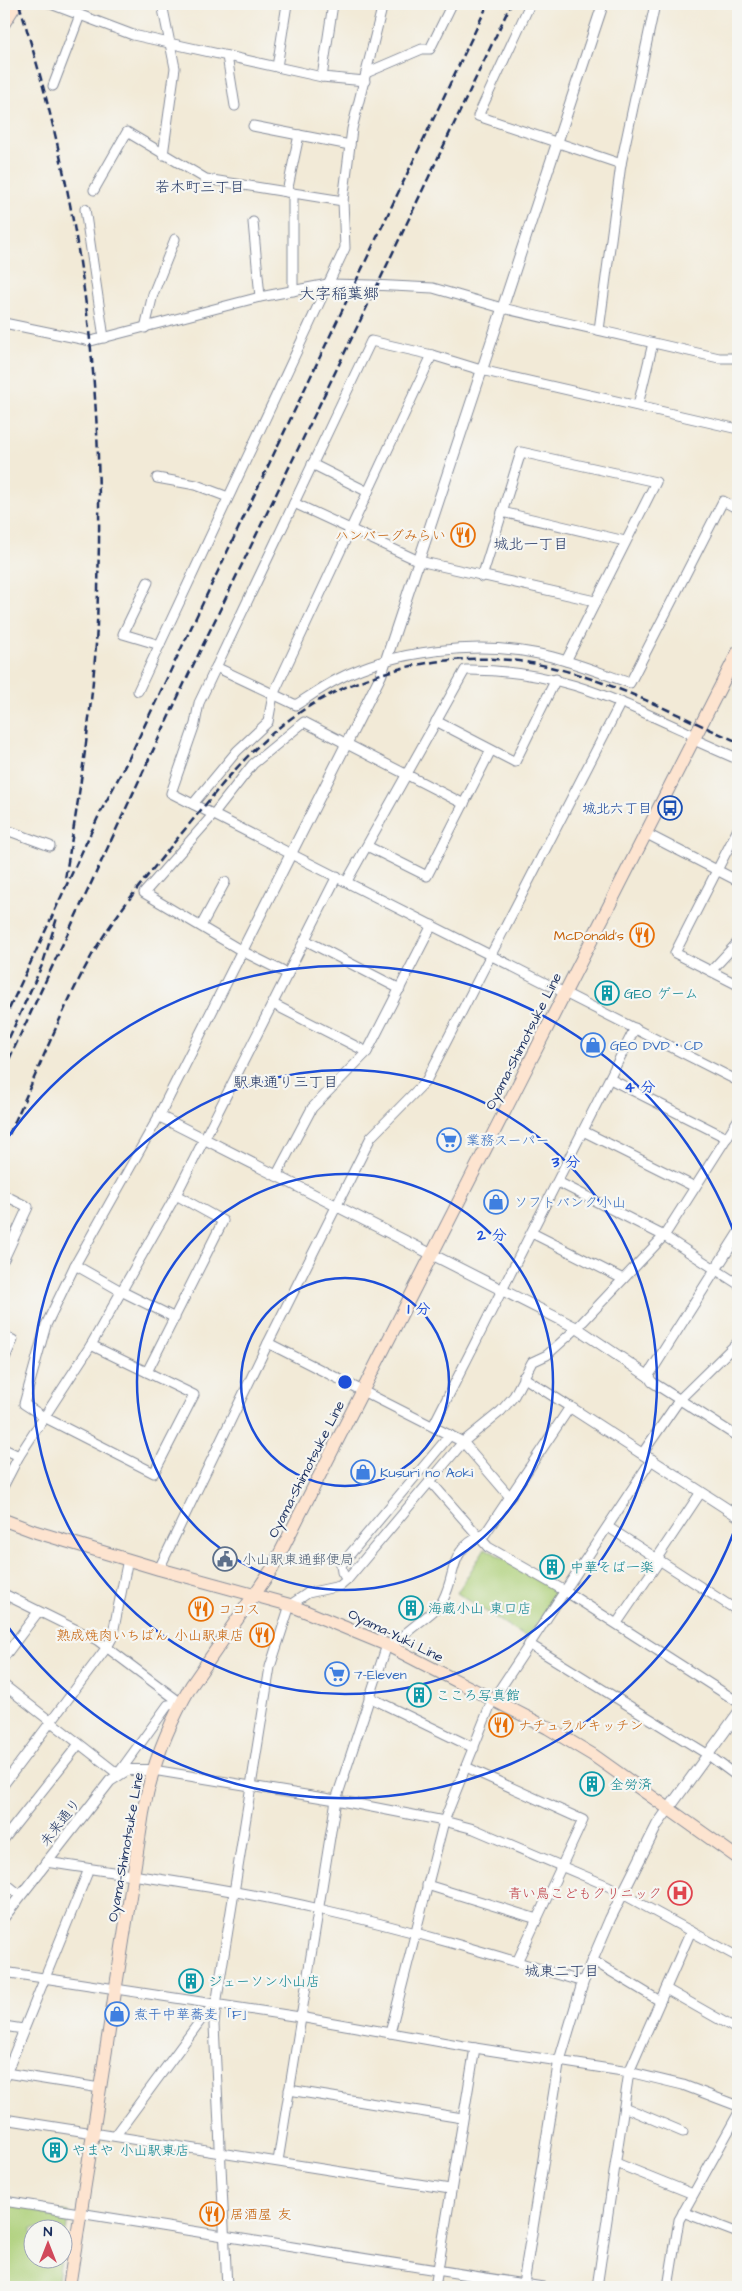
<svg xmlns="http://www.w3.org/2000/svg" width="742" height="2291" font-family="'Architects Daughter','Klee One',sans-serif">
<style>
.green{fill:#accf77;stroke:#647f6a}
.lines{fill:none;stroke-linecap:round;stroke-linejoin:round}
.minor-casing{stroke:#868c9a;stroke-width:11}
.tertiary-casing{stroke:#868c9a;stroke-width:12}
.secondary-casing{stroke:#868c9a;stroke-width:14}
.minor{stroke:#fff;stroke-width:9}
.tertiary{stroke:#fff;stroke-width:10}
.secondary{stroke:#fde4d0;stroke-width:12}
.rail{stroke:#1b2f5e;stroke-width:2.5;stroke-dasharray:8 4;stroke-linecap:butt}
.ring{fill:none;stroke:#1d4ed8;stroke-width:2.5}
.labels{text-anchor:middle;stroke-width:4.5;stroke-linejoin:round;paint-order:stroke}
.food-label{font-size:14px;fill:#c56008;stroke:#f6f6f2;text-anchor:end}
.transit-label{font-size:14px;fill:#164399;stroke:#f6f6f2;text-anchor:end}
.culture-label{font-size:14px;fill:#0d838f;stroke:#f6f6f2;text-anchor:start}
.street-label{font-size:14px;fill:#1b2f5e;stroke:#f6f6f2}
.shop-label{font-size:14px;fill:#366cbe;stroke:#f6f6f2;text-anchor:start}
.service-label{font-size:14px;fill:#4e5e75;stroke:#f6f6f2;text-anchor:start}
.health-label{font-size:14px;fill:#be3a42;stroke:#f6f6f2;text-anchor:end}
.neighbourhood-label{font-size:15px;fill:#1b2f5e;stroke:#f6f6f2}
.quarter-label{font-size:16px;fill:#1b2f5e;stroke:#f6f6f2}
.centre{fill:#1d4ed8;stroke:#f6f6f2;stroke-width:2.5}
.ring-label{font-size:15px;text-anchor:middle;font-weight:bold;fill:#1d4ed8;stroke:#f6f6f2;stroke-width:4.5;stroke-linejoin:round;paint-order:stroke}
</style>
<rect width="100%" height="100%" fill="#f6f6f2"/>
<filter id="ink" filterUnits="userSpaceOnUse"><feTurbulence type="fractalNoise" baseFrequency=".02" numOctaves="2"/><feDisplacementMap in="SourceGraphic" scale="10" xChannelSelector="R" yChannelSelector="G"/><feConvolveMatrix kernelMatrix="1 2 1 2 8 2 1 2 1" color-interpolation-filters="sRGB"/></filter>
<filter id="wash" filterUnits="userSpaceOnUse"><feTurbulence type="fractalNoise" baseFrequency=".0096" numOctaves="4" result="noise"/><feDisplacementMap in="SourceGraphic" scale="20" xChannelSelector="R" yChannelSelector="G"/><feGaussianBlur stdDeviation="1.12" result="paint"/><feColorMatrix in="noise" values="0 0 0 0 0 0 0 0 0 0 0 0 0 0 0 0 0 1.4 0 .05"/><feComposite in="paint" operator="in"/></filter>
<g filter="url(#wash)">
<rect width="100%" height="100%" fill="#f2ead7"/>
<!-- green -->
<g class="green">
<path d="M 485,1548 L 555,1588 L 557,1594 L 530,1634 L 524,1636 L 457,1593 Z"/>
<path d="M 4,2203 L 69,2212 L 63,2252 L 62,2228 L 32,2228 L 32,2258 L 61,2259 L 57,2287 L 4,2287 Z"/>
</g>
</g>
<g filter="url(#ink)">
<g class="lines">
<!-- minor casing -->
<g class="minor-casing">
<g id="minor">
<path d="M 51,4 L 133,35 L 322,77 L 365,81"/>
<path d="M 162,4 L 175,68 L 163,155"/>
<path d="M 530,4 L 478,116 L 621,164"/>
<path d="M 227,56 L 235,106"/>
<path d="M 277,67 L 287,4"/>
<path d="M 366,73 L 422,49 L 430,49 L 452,4"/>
<path d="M 322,77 L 333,4"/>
<path d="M 53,86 L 80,15"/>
<path d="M 253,126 L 350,145"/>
<path d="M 94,190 L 127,132 L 206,179 L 343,201"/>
<path d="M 287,192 L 299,135"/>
<path d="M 85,209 L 104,338"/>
<path d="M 253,222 L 260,297"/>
<path d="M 293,291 L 293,193"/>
<path d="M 4,323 L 91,341 L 260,297 L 328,284 L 372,285 L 433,288 L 502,308 L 719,358 L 738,358"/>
<path d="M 145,328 L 153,294 L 175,239"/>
<path d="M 599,330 L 621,164 L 655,4"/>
<path d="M 638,405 L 653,343"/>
<path d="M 738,429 L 481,370 L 432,355 L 371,341 L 199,703 L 195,724 L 171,793 L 738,1081"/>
<path d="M 312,464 L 368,492"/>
<path d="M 157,478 L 196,485 L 228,497"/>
<path d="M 294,503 L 419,561 L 595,601"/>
<path d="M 502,512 L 625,541"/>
<path d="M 482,577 L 521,452 L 656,482 L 566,661"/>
<path d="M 148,582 L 123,634 L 160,645"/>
<path d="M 216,667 L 296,705 C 310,696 324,686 338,679 C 394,650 478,641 539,654 C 570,660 600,673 630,683 L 723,501 L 738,509"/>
<path d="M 138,691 L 345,248 L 343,201 L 352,129 L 383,4"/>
<path d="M 436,721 L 515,762 L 556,679"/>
<path d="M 193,804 L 237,751 L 268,722 L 273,695 L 432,355"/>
<path d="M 4,829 L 50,846"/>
<path d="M 738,829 L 675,953 L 738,985"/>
<path d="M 645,833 L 738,881"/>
<path d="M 367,846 L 427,876 L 491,750"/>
<path d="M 347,881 L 465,670 C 555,669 610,697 689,733 L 695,740"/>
<path d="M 201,926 L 225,882"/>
<path d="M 305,940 L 400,989"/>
<path d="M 711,971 L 738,942"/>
<path d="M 288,974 L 242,951 L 144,893 L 213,815 L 253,764 L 304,722 L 464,804"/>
<path d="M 273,1004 L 367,1052"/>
<path d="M 610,1079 L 727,1138"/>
<path d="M 583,1131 L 695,1187"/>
<path d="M 276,1176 L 312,1108 L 367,1052 L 432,925"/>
<path d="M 558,1182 L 664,1236 L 738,1284"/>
<path d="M 4,1195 L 28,1207 L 4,1259"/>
<path d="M 532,1233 L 623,1279"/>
<path d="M 75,1265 L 121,1291 L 175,1318"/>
<path d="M 4,1336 L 13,1340 L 4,1360"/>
<path d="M 268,1343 L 463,1442 L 510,1497"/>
<path d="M 91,1345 L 194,1395 L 154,1473 L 44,1417 L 24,1404 L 46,1325 L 75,1265 L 159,1116"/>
<path d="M 147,1372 L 223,1221 L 176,1195"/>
<path d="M 648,1376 L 652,1382 L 738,1437"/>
<path d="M 433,1426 L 635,1028"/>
<path d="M 4,1449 L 19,1456"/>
<path d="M 642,1454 L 680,1399 L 738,1342"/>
<path d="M 430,1481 L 488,1547 L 565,1591 L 738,1702"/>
<path d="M 4,1485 L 19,1456 L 91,1345 L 176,1195 L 337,876"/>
<path d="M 608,1527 L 738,1611"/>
<path d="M 657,1558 L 701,1492"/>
<path d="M 159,1569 L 268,1343 L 371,1137 L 426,1081 L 621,702"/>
<path d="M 347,1580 L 342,1572 L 341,1565 L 450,1435"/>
<path d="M 4,1594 L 97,1640 L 181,1703"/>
<path d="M 617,1623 L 660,1560"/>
<path d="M 529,1644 L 707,1754 L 738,1777"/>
<path d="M 391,1647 C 403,1632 438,1611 443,1600 C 458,1571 447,1550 485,1534 L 570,1407 L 523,1377"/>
<path d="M 4,1657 L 38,1612"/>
<path d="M 4,1685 L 118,1774 L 168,1705 L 181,1703"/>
<path d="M 369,1697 L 474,1748"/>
<path d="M 466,1767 L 583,1820 L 517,1962"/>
<path d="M 153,1770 L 336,1800 L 444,1821 L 474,1829 L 608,1886 L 738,1957"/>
<path d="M 4,1784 L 107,1647 L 112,1638 L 128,1559"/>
<path d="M 4,1839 L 79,1744"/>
<path d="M 46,1862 C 137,1876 229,1888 319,1909 C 408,1929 495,1955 583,1982"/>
<path d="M 4,1882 L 20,1895"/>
<path d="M 427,1885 L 537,1919"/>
<path d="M 592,1960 L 660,2001"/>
<path d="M 4,1972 L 300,2017 L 475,2048 L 629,2072 L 683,2085 L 738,2106"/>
<path d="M 666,1989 L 738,2030"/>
<path d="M 4,2026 L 23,2029"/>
<path d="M 390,2033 L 444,1821 L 492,1701 L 652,1459"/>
<path d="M 6,2073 L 100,2088"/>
<path d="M 4,2079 L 89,1869"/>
<path d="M 289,2090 L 462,2118"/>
<path d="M 624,2107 L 683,2132"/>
<path d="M 4,2119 L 450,2189"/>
<path d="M 116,2135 L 206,2013 L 216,2005"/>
<path d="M 278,2161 L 336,1800 L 387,1645"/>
<path d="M 616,2163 L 693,2194"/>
<path d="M 4,2201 L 543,2287"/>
<path d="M 683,2212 L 738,2233"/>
<path d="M 227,2287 L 214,2025 L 216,2005 L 270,1667 L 290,1605 L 308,1593 L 340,1586 L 347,1580 L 463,1442 L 501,1411 L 514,1396 L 532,1362 L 547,1355 L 577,1328 L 664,1236 L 738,1120"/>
<path d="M 435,2287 L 475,2048"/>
<path d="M 597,2287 L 629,2072 L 691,1931"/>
<path d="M 668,2287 L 679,2220 L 738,2114"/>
</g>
</g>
<!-- tertiary casing -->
<g class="tertiary-casing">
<g id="tertiary">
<path d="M 603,4 L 381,675 L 159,1116 L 577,1328 L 648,1376 L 738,1234"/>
<path d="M 695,740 L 738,759"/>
<path d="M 570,1407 L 738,1516"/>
<path d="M 4,1917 L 110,1781 L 127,1770 L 153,1770"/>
<path d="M 523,2287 L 559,2062 L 583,1982 L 610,1919 L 657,1825 L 738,1713"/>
</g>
</g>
<!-- secondary casing -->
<g class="secondary-casing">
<g id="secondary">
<path d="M 4,23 L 16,4"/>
<path d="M 4,1520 L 36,1532 L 159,1569 L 290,1605 L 387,1645 L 548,1728 L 593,1755 L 738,1858"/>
<path d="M 69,2287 L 143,1813 C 151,1769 168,1725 191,1686 L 272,1569 L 738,652"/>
</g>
</g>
<!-- minor -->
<use href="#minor" class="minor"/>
<!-- tertiary -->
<use href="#tertiary" class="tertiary"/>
<!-- secondary -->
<use href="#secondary" class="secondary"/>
<!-- rail -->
<g class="rail">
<path d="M 19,4 C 76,185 101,352 99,543 C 98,581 98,620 95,658 C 89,732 78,805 65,879"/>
<path d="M 4,1020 L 100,813 L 130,756 L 488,4"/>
<path d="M 4,1049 L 43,963 L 57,918"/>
<path d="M 4,1070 L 184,684 L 377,286 L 511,4"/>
<path d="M 4,1145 C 34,1082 58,1016 92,955 C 117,911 150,873 181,834 C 209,801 235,766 268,737 C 333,678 431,650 519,661 C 596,672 668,711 738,742"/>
</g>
</g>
</g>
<!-- distance rings -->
<g class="ring">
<circle cx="345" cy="1382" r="104"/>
<circle cx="345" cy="1382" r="208"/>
<circle cx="345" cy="1382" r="312"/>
<path d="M738 1521A417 417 0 0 1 6 1624M6 1140A417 417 0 0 1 738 1243"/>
</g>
<!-- icons -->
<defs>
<g id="restaurant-ring" transform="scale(1.25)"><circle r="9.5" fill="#f6f6f2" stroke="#e8710a" stroke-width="1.5"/><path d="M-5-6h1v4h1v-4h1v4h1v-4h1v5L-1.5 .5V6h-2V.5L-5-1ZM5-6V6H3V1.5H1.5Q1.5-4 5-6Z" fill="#e8710a"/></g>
<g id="bus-ring" transform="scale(1.25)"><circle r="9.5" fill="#f6f6f2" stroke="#1a4fb4" stroke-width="1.5"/><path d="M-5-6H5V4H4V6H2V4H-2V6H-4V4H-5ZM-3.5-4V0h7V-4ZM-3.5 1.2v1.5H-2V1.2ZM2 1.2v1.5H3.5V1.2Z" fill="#1a4fb4"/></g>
<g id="building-ring" transform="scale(1.25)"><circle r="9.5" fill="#f6f6f2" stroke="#0f9aa8" stroke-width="1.5"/><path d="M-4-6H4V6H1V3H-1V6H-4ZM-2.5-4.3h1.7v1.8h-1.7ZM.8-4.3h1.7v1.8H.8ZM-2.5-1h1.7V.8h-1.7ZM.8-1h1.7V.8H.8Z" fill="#0f9aa8"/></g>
<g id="shop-ring" transform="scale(1.25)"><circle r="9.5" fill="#f6f6f2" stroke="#3f7fe0" stroke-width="1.5"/><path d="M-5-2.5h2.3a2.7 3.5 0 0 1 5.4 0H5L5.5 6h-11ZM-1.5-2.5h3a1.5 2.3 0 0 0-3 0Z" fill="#3f7fe0"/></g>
<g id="supermarket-ring" transform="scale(1.25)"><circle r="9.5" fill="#f6f6f2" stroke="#3f7fe0" stroke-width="1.5"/><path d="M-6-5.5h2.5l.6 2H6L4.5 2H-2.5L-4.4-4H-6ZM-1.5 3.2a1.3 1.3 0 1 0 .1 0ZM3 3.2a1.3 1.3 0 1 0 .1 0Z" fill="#3f7fe0"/></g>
<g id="civic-ring" transform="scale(1.25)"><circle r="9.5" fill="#f6f6f2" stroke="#5c6f8a" stroke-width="1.5"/><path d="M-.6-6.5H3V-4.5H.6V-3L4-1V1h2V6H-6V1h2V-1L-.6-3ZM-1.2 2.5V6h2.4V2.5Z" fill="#5c6f8a"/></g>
<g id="hospital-ring" transform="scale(1.25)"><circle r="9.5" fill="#f6f6f2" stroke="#e0444e" stroke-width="1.5"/><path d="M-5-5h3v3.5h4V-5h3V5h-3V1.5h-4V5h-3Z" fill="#e0444e"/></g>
</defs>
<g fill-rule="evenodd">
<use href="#restaurant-ring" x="463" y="535"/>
<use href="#bus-ring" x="670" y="808"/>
<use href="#restaurant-ring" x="642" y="935"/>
<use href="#building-ring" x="607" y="993"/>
<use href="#shop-ring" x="593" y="1045"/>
<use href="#supermarket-ring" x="449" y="1140"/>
<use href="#shop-ring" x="496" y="1202"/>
<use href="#shop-ring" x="363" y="1472"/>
<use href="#civic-ring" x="225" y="1559"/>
<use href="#building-ring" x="552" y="1567"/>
<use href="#building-ring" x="411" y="1608"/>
<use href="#restaurant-ring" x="201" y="1609"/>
<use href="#restaurant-ring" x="262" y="1635"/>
<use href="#supermarket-ring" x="337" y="1674"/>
<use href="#building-ring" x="419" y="1695"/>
<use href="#restaurant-ring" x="501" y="1725"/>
<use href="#building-ring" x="592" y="1784"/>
<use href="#hospital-ring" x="680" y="1893"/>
<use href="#building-ring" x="191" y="1981"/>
<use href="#shop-ring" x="117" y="2014"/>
<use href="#building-ring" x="55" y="2150"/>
<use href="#restaurant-ring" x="212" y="2214"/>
</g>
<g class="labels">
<!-- food labels -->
<g class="food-label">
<text x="446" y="540">ハンバーグみらい</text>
<text x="624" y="940">McDonald's</text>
<text x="218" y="1614" text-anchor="start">ココス</text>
<text x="244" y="1640">熟成焼肉いちばん 小山駅東店</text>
<text x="518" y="1730" text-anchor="start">ナチュラルキッチン</text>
<text x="230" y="2219" text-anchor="start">居酒屋 友</text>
</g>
<!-- transit labels -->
<g class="transit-label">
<text x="652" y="813">城北六丁目</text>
</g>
<!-- culture labels -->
<g class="culture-label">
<text x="624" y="998">GEO ゲーム</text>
<text x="570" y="1572">中華そば一楽</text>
<text x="428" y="1613">海蔵小山 東口店</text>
<text x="436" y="1700">こころ写真館</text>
<text x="610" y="1789">全労済</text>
<text x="208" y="1986">ジェーソン小山店</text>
<text x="72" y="2155">やまや 小山駅東店</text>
</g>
<!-- street labels -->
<g class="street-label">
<text transform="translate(523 1041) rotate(-63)" y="5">Oyama-Shimotsuke Line</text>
<text transform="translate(306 1469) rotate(-63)" y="5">Oyama-Shimotsuke Line</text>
<text transform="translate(396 1635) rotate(26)" y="5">Oyama-Yuki Line</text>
<text transform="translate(60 1822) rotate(-52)" y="5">未来通り</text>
<text transform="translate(125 1847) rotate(-80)" y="5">Oyama-Shimotsuke Line</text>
</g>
<!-- shop labels -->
<g class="shop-label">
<text x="610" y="1050">GEO DVD・CD</text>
<text x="466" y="1145">業務スーパー</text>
<text x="514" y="1207">ソフトバンク小山</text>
<text x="380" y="1477">Kusuri no Aoki</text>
<text x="354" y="1679">7-Eleven</text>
<text x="134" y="2019">煮干中華蕎麦「F」</text>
</g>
<!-- service labels -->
<g class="service-label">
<text x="242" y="1564">小山駅東通郵便局</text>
</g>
<!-- health labels -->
<g class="health-label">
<text x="662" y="1898">青い鳥こどもクリニック</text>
</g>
<!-- neighbourhood labels -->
<g class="neighbourhood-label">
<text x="200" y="192">若木町三丁目</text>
<text x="531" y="549">城北一丁目</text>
<text x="286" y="1087">駅東通り三丁目</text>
<text x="562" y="1976">城東二丁目</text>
</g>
<!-- quarter labels -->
<g class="quarter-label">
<text x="339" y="299">大字稲葉郷</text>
</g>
</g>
<circle cx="345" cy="1382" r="8" class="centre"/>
<g class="ring-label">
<text x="640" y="1092">4 分</text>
<text x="566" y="1167">3 分</text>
<text x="492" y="1240">2 分</text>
<text x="419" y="1314">1 分</text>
</g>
<!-- margin -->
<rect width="742" height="2291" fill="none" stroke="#f6f6f2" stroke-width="20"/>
<!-- north arrow -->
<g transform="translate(48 2244)"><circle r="24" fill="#f6f6f2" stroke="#9ea6b7"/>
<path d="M0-4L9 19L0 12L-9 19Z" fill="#d1495b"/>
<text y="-8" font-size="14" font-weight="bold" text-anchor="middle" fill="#1b2f5e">N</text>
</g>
</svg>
